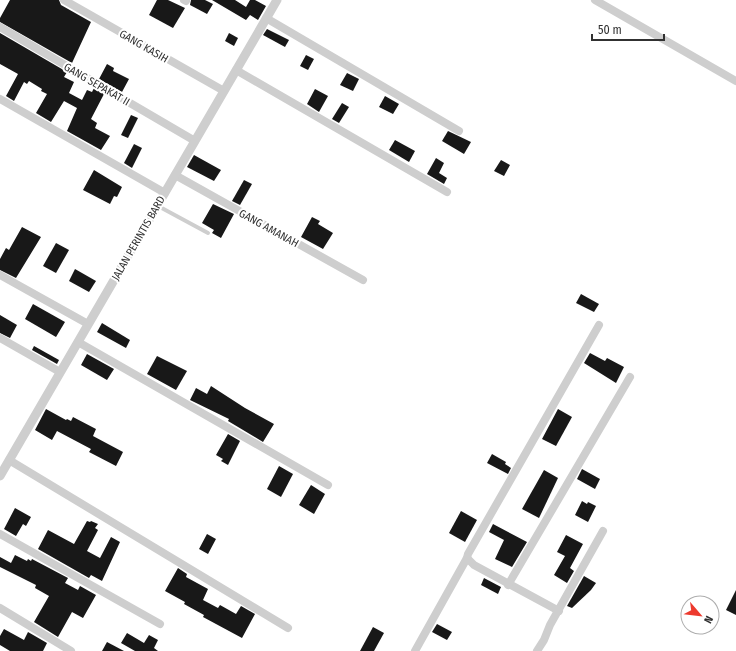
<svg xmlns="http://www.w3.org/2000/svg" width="736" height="651" font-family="'Fira Sans Condensed',sans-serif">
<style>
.building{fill:#181818}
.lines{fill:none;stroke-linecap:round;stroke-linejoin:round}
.service{stroke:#cecece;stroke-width:4}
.minor{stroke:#cecece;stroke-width:8}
.tertiary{stroke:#cecece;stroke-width:9}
.labels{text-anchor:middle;stroke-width:4;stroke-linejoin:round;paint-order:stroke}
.street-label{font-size:11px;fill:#313131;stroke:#fff}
</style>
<rect width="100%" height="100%" fill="#fff"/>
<!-- building -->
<g class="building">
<path d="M 10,0 L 59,0 L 61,5 L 91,22 L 72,63 L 0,22 L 0,18 Z"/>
<path d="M 157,0 L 168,0 L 185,8 L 173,28 L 149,15 Z"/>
<path d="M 191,0 L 205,0 L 213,4 L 207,14 L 190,5 Z"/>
<path d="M 212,0 L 235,0 L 246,7 L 250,0 L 255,0 L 266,6 L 258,20 L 250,15 L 246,20 Z"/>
<path d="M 267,29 L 289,40 L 285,47 L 263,35 Z"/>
<path d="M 0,33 L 67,72 L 64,77 L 74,82 L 69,93 L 82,100 L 87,90 L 92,92 L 94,88 L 104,94 L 91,119 L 97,123 L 95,128 L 110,136 L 101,150 L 67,131 L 77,108 L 64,101 L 51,122 L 36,113 L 47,94 L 41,91 L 42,89 L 29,81 L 27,84 L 24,82 L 14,101 L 6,96 L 18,74 L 0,64 Z"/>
<path d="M 229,33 L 238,38 L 234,46 L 225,41 Z"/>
<path d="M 306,55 L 314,59 L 308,70 L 300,66 Z"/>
<path d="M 107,64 L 114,68 L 113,71 L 129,79 L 122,92 L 99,79 Z"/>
<path d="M 347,73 L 359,79 L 353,91 L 340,85 Z"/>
<path d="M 315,89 L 328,96 L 319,112 L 307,104 Z"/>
<path d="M 385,96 L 399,104 L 393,114 L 379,107 Z"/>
<path d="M 342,103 L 349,107 L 339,123 L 332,119 Z"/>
<path d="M 131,115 L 138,118 L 128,138 L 121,135 Z"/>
<path d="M 448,131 L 471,142 L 464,154 L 442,141 Z"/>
<path d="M 395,140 L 415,151 L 409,162 L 389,150 Z"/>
<path d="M 134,144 L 142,148 L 132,168 L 124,163 Z"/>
<path d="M 194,155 L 221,170 L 214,181 L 187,167 Z"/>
<path d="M 436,158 L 444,163 L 439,173 L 447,178 L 444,184 L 427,174 Z"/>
<path d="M 501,160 L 510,165 L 504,176 L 494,171 Z"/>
<path d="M 94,170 L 122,187 L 117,197 L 114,196 L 110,204 L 83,190 Z"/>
<path d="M 244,180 L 252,184 L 240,205 L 232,201 Z"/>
<path d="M 213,204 L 234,214 L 221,238 L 212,233 L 214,230 L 202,223 Z"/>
<path d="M 312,217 L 320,221 L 318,224 L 333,233 L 323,249 L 301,237 Z"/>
<path d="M 22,227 L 41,237 L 16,278 L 0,270 L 0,259 L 6,248 L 9,250 Z"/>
<path d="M 56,243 L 69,250 L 56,273 L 43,266 Z"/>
<path d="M 75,269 L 96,281 L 89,292 L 69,281 Z"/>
<path d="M 581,294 L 599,304 L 594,312 L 576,303 Z"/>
<path d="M 33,304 L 65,322 L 56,337 L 25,319 Z"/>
<path d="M 0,315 L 17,325 L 10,338 L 0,333 Z"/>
<path d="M 102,323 L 130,340 L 126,348 L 97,332 Z"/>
<path d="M 34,346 L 59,360 L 57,364 L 32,350 Z"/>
<path d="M 590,353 L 605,361 L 607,358 L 624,367 L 616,383 L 584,363 Z"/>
<path d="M 87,354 L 114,369 L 107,380 L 81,365 Z"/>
<path d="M 157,356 L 187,371 L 176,390 L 147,374 Z"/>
<path d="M 211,386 L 245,408 L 274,424 L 263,442 L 228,421 L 229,419 L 190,400 L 196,388 L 207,394 Z"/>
<path d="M 46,409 L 66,420 L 67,419 L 71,421 L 73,417 L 96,429 L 93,436 L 123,452 L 116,466 L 89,452 L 91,449 L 57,431 L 52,440 L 35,430 Z"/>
<path d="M 558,409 L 572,417 L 556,446 L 542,439 Z"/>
<path d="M 228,434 L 240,441 L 228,465 L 221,461 L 223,459 L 216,455 Z"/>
<path d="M 492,454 L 506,462 L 505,464 L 511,468 L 508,474 L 487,463 Z"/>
<path d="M 279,466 L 293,474 L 281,497 L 267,489 Z"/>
<path d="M 582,469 L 600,479 L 595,489 L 577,479 Z"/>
<path d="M 544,470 L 558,478 L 539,518 L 522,509 Z"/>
<path d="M 311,485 L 325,494 L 314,514 L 299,505 Z"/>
<path d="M 582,501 L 587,504 L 588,502 L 596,506 L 588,522 L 575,515 Z"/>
<path d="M 15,508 L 31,517 L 26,526 L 23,524 L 16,536 L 4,529 Z"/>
<path d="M 461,511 L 477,520 L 465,542 L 449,533 Z"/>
<path d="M 87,521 L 90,522 L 91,521 L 98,524 L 95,528 L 98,530 L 87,551 L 100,558 L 111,537 L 120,542 L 102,581 L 91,575 L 89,578 L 38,549 L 48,530 L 74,544 Z"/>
<path d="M 493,524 L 527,542 L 512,567 L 495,559 L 504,540 L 489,532 Z"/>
<path d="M 207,534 L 216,539 L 208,554 L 199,549 Z"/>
<path d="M 566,535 L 583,544 L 570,568 L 574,571 L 567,583 L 554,575 L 565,556 L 557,552 Z"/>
<path d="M 15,555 L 27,561 L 28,559 L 31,561 L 32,559 L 68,578 L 65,583 L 78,590 L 80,586 L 96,595 L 83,618 L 72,612 L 58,637 L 34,622 L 49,596 L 35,588 L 36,585 L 0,567 L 0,557 L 11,563 Z"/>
<path d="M 178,568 L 187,574 L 186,577 L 208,589 L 203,600 L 218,608 L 220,605 L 236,614 L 241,606 L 255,614 L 242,638 L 203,617 L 204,615 L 184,604 L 185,602 L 165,591 Z"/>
<path d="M 584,576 L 596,583 L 591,590 L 572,608 L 567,606 Z"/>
<path d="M 484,578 L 501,587 L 498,594 L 481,585 Z"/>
<path d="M 736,590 L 736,615 L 726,610 Z"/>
<path d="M 437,624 L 452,632 L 447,640 L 432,632 Z"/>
<path d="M 373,627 L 384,633 L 374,651 L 360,651 Z"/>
<path d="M 4,629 L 24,640 L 28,632 L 47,643 L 43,651 L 10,651 L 0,645 L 0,636 Z"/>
<path d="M 127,633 L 144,643 L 149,635 L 158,640 L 154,648 L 158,651 L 135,651 L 121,643 Z"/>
<path d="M 107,642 L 124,651 L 102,651 Z"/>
</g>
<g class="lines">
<!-- service -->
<path class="service" d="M 158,206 L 208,233"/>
<!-- minor -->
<g class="minor">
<path d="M 64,0 L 224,91"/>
<path d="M 184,0 L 186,1"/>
<path d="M 595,0 L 736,81"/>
<path d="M 266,18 L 459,131"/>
<path d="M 0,27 L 195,141"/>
<path d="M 236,70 L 447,192"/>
<path d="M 0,99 L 165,193"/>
<path d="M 175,175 L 363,280"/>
<path d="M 0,275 L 88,324"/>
<path d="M 0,338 L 60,372"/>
<path d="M 78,342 L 328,485"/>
<path d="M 9,460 L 288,628"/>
<path d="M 0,534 L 160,624"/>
<path d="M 467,558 L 474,565 L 559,611"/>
<path d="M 508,585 L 630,377"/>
<path d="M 0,608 L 71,651"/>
<path d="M 415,651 L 467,558 L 468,554 L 599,325"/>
<path d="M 537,651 L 544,640 L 550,625 L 603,531"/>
</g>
<!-- tertiary -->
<path class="tertiary" d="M 0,476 L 277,0"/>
</g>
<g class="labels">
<!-- street labels -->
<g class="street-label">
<text transform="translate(144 46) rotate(30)" y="4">GANG KASIH</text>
<text transform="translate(97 84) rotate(30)" y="4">GANG SEPAKAT II</text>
<text transform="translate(269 228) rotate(29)" y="4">GANG AMANAH</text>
<text transform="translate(138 238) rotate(-60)" y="4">JALAN PERINTIS BARD</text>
</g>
</g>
<!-- north arrow -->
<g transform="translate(700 615) rotate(118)"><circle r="19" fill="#ffffff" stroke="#adadad"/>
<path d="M0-3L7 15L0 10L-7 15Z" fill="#ed3a2e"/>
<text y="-6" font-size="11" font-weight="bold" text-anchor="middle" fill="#313131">N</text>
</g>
<!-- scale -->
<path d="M592 34v6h72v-6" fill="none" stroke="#313131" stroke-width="2"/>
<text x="598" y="34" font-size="12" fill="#313131" stroke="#ffffff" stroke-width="3" paint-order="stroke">50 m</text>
</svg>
